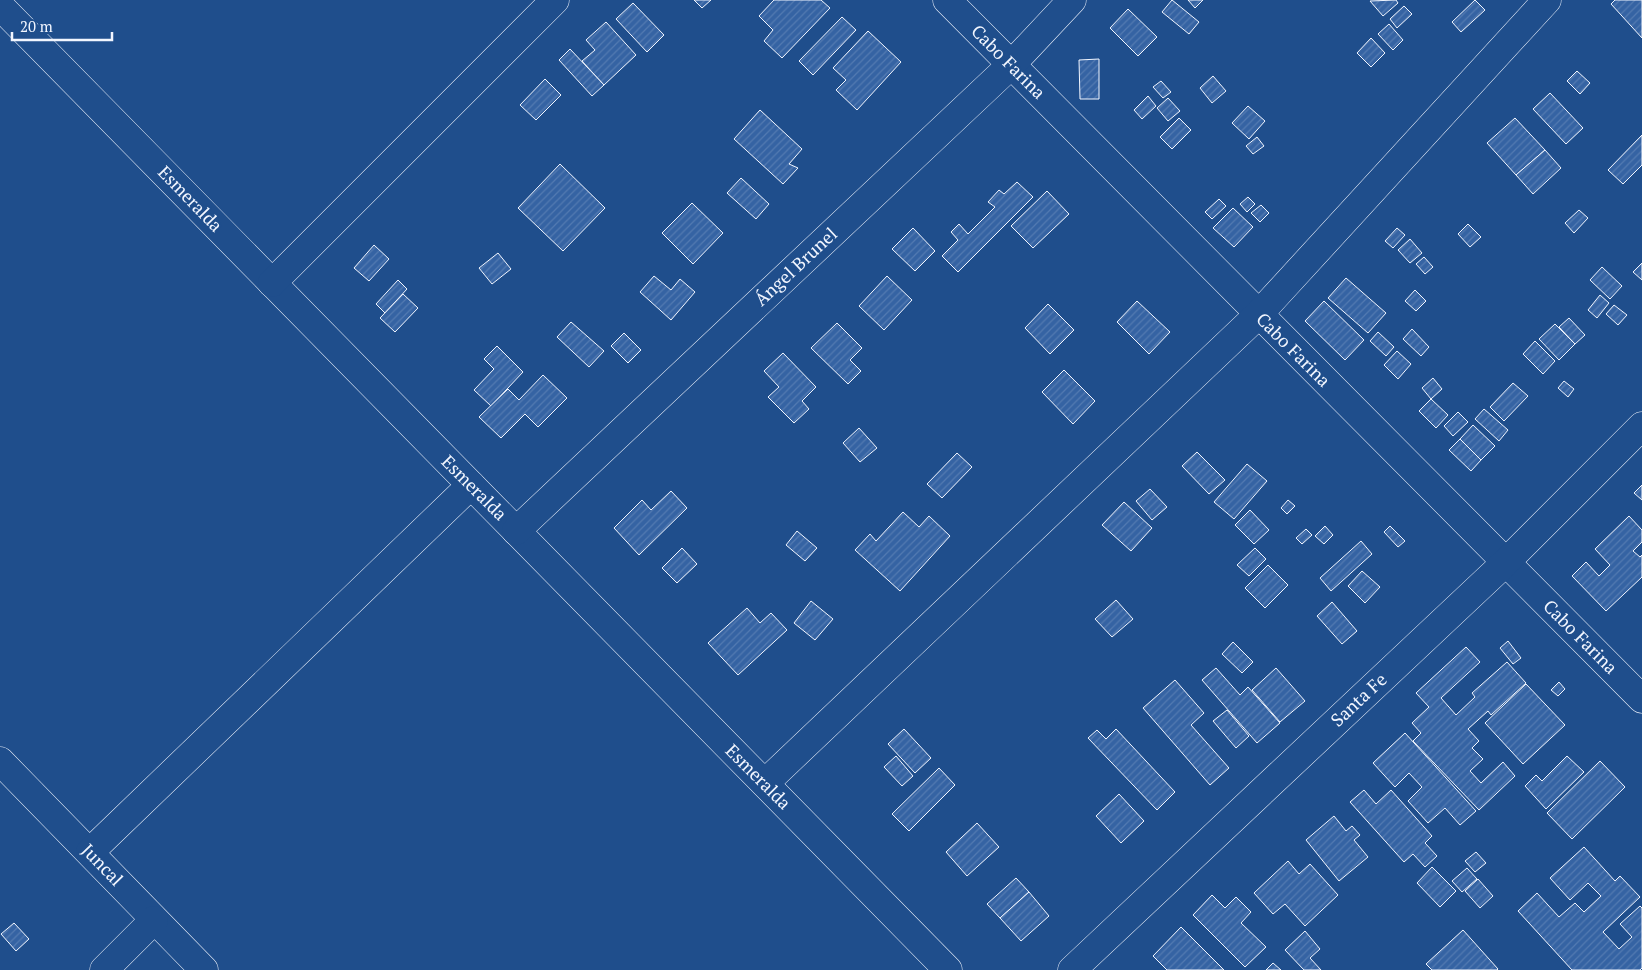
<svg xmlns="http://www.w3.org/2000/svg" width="1642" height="970" font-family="'PT Serif',serif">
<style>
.building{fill:url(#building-hatch);stroke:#f2f6ff}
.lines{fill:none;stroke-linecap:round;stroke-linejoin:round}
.minor-casing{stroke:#f2f6ff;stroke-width:29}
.minor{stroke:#1f4e8c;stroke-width:28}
.labels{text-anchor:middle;stroke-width:4;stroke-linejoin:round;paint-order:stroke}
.street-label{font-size:18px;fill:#f2f6ff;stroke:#1f4e8c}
</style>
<defs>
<pattern id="building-hatch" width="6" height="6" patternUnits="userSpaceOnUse" patternTransform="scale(1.25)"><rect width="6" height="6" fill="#3563a3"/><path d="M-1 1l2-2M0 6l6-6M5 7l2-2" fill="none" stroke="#537ab1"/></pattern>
</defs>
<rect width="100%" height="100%" fill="#1f4e8c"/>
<!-- building -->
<g class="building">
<path d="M 694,0 L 711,0 L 702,8 Z"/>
<path d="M 774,0 L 821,0 L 830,8 L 782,58 L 764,41 L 773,30 L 759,16 Z"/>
<path d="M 1172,0 L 1199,22 L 1189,34 L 1162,12 Z"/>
<path d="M 1188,0 L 1203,0 L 1195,8 Z"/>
<path d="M 1396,0 L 1398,3 L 1383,16 L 1370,1 Z"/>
<path d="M 1475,0 L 1485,10 L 1461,32 L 1452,22 Z"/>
<path d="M 1615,0 L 1642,0 L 1642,38 L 1611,4 Z"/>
<path d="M 633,3 L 664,35 L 647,52 L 616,19 Z"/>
<path d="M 1404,6 L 1412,14 L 1397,28 L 1390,19 Z"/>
<path d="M 1128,9 L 1157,37 L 1138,56 L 1110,28 Z"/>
<path d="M 842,17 L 856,30 L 813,75 L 799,61 Z"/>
<path d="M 606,22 L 636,55 L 604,85 L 582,61 L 595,50 L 586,40 Z"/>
<path d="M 1389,24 L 1403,40 L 1393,50 L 1378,34 Z"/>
<path d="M 868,31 L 901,62 L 857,110 L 836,90 L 846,80 L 833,68 Z"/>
<path d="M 1371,38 L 1385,53 L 1371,67 L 1357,53 Z"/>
<path d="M 570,49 L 604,85 L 592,96 L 559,60 Z"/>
<path d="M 1099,59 L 1099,99 L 1080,99 L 1079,60 Z"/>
<path d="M 1577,71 L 1590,83 L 1580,94 L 1567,81 Z"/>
<path d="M 1213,76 L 1226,91 L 1212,103 L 1200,88 Z"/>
<path d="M 545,79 L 561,95 L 536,120 L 520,105 Z"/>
<path d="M 1161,81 L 1171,92 L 1163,98 L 1153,87 Z"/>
<path d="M 1550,93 L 1583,128 L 1566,144 L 1533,109 Z"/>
<path d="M 1148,96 L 1156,106 L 1142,119 L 1134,110 Z"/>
<path d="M 1168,98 L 1180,111 L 1168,121 L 1157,108 Z"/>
<path d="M 1248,106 L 1265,121 L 1249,139 L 1232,123 Z"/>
<path d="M 760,110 L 802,149 L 789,164 L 798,168 L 783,184 L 734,139 Z"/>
<path d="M 1179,118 L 1191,130 L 1172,149 L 1160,137 Z"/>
<path d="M 1515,118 L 1545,150 L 1516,175 L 1487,143 Z"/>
<path d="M 1642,135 L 1642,165 L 1623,184 L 1608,170 Z"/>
<path d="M 1257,137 L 1264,146 L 1253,154 L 1246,146 Z"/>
<path d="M 1545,150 L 1561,168 L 1533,194 L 1516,175 Z"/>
<path d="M 560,164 L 605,208 L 563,251 L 518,208 Z"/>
<path d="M 741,178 L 769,204 L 756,219 L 727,193 Z"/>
<path d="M 1017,182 L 1033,197 L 958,272 L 942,256 L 958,240 L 951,232 L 959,224 L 968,234 L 995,207 L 988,202 L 999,190 L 1004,194 Z"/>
<path d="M 1047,191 L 1069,214 L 1033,248 L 1011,226 Z"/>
<path d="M 1248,197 L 1255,204 L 1247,212 L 1240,204 Z"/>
<path d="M 1219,199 L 1226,206 L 1212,219 L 1205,212 Z"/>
<path d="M 692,203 L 723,233 L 693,264 L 662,233 Z"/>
<path d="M 1261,205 L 1269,213 L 1260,222 L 1251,213 Z"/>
<path d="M 1233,208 L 1253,227 L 1234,247 L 1213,228 Z"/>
<path d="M 1579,210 L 1588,218 L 1574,233 L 1565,223 Z"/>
<path d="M 1468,224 L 1481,237 L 1470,247 L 1458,234 Z"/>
<path d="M 913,228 L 935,251 L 915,271 L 892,249 Z"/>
<path d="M 1397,228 L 1405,235 L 1393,248 L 1385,241 Z"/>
<path d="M 1410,239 L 1422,253 L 1410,263 L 1398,250 Z"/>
<path d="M 374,245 L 389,259 L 369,281 L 354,268 Z"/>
<path d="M 498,253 L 511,269 L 492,284 L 479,268 Z"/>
<path d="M 1424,257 L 1433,267 L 1425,274 L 1416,264 Z"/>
<path d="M 1642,263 L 1642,280 L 1633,272 Z"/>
<path d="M 1602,267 L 1622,286 L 1610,299 L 1590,280 Z"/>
<path d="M 654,276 L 671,290 L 680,279 L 695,292 L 671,320 L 640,292 Z"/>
<path d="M 887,276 L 912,300 L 884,330 L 859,306 Z"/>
<path d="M 1346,278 L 1386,313 L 1368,333 L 1328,298 Z"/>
<path d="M 398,280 L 407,289 L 385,313 L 376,304 Z"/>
<path d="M 1415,290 L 1426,301 L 1416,311 L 1405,301 Z"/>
<path d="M 403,294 L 418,308 L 395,332 L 380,318 Z"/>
<path d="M 1600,295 L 1609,303 L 1597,318 L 1588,310 Z"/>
<path d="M 1137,301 L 1170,332 L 1149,354 L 1117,322 Z"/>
<path d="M 1324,301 L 1364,340 L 1345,360 L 1305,321 Z"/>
<path d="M 1048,304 L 1074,330 L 1050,354 L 1025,328 Z"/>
<path d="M 1614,305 L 1627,315 L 1618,325 L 1606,314 Z"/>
<path d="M 1569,318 L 1585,335 L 1575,344 L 1559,327 Z"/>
<path d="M 571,322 L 604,351 L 589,367 L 557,337 Z"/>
<path d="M 837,323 L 862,348 L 850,360 L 861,371 L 848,384 L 811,348 Z"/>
<path d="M 1555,324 L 1575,344 L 1559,360 L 1539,339 Z"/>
<path d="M 1412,329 L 1429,347 L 1421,356 L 1403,339 Z"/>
<path d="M 1378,332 L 1394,347 L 1386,356 L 1370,341 Z"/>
<path d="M 624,333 L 641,350 L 628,363 L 611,346 Z"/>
<path d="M 1535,341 L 1555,361 L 1543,374 L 1523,354 Z"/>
<path d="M 497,346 L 523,372 L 491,406 L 474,390 L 494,369 L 484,359 Z"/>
<path d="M 1397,351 L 1411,364 L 1398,379 L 1384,365 Z"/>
<path d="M 783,353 L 816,387 L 802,401 L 809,409 L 794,423 L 768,397 L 779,387 L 764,371 Z"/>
<path d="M 1064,370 L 1095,401 L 1073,424 L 1042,392 Z"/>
<path d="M 543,375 L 567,398 L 538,427 L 525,414 L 501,438 L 479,417 L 508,389 L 519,400 Z"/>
<path d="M 1433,378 L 1442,389 L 1431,399 L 1422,388 Z"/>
<path d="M 1564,381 L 1574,389 L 1568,397 L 1558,388 Z"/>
<path d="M 1513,383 L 1528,396 L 1504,421 L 1490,407 Z"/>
<path d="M 1431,399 L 1448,415 L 1436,428 L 1419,411 Z"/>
<path d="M 1484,409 L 1508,430 L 1499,441 L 1475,419 Z"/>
<path d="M 1458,412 L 1468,422 L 1453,436 L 1444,426 Z"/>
<path d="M 1473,425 L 1495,446 L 1481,460 L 1460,439 Z"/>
<path d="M 859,428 L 877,448 L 860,462 L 843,443 Z"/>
<path d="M 1460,439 L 1481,460 L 1471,471 L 1449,450 Z"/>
<path d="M 1197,452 L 1225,480 L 1209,494 L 1182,466 Z"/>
<path d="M 957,453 L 972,467 L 942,498 L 927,484 Z"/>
<path d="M 1247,464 L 1267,481 L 1234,519 L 1214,502 Z"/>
<path d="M 1642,485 L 1642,500 L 1634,493 Z"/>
<path d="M 1150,489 L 1167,507 L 1152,520 L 1136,501 Z"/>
<path d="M 671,491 L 687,508 L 639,555 L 614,528 L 642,500 L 651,510 Z"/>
<path d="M 1288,500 L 1295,506 L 1287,514 L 1281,508 Z"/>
<path d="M 1124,502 L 1152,528 L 1131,551 L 1102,525 Z"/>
<path d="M 1250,510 L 1269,530 L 1254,544 L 1235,525 Z"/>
<path d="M 903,512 L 919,527 L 929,516 L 950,536 L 900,591 L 855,550 L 870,534 L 876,541 Z"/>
<path d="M 1629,516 L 1642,530 L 1642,542 L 1633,551 L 1640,557 L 1642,555 L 1642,577 L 1606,611 L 1572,576 L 1586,562 L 1599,576 L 1610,565 L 1595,549 Z"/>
<path d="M 1325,526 L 1333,535 L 1324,544 L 1315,536 Z"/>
<path d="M 1390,526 L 1405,541 L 1398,547 L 1384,532 Z"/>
<path d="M 1306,529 L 1312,535 L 1302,544 L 1296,538 Z"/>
<path d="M 797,531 L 817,548 L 805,561 L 786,545 Z"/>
<path d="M 1361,541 L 1372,554 L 1331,591 L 1320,578 Z"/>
<path d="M 682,548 L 697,564 L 677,583 L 662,568 Z"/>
<path d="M 1255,548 L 1266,559 L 1249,576 L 1237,565 Z"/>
<path d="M 1268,565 L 1288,585 L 1265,608 L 1245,588 Z"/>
<path d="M 1362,571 L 1380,587 L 1365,603 L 1348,586 Z"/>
<path d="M 1116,600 L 1133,619 L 1112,637 L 1095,619 Z"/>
<path d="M 811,601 L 833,619 L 815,640 L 794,623 Z"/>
<path d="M 1332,602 L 1357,631 L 1342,644 L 1317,616 Z"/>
<path d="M 747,608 L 760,623 L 771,613 L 787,630 L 738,675 L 708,643 Z"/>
<path d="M 1508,641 L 1521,658 L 1513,664 L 1500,648 Z"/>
<path d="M 1233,642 L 1253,662 L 1242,673 L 1222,654 Z"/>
<path d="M 1466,647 L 1480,662 L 1441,698 L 1456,715 L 1475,697 L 1472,693 L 1507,662 L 1526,683 L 1491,715 L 1488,711 L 1468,729 L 1479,741 L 1472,748 L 1483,759 L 1470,771 L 1481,783 L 1503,762 L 1515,776 L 1479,810 L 1413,741 L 1421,733 L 1412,723 L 1429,707 L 1416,693 Z"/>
<path d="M 1216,668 L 1240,695 L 1248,687 L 1280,723 L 1257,743 L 1202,680 Z"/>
<path d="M 1276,668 L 1305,701 L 1280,722 L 1252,690 Z"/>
<path d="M 1175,680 L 1204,713 L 1191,725 L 1229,768 L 1210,785 L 1143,708 Z"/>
<path d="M 1559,682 L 1565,689 L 1558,696 L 1551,690 Z"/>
<path d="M 1526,684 L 1565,725 L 1523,764 L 1485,723 Z"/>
<path d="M 1227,710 L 1249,736 L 1236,748 L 1213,721 Z"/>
<path d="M 904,729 L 931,758 L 915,773 L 888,744 Z"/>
<path d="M 1116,729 L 1175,792 L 1157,810 L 1088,738 L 1097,730 L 1106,739 Z"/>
<path d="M 1405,733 L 1476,811 L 1460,825 L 1445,808 L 1428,823 L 1408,801 L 1422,787 L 1409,773 L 1395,787 L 1373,763 Z"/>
<path d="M 896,756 L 913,776 L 902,786 L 884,767 Z"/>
<path d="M 1567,756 L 1584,772 L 1546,809 L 1525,786 L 1536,775 L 1542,781 Z"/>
<path d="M 1600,761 L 1625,787 L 1572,839 L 1547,813 Z"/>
<path d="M 939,768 L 955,785 L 909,831 L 892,814 Z"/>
<path d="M 1364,790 L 1376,804 L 1391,790 L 1432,836 L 1425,843 L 1437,856 L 1425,867 L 1413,854 L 1404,862 L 1350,802 Z"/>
<path d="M 1119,794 L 1144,821 L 1121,843 L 1096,816 Z"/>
<path d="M 1334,816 L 1346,831 L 1352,826 L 1360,835 L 1354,840 L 1368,857 L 1339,881 L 1306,840 Z"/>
<path d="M 977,823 L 999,847 L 967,876 L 946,852 Z"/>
<path d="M 1584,847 L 1615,881 L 1620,876 L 1640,897 L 1603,932 L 1619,949 L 1632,937 L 1620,924 L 1640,906 L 1642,908 L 1642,968 L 1640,970 L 1572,970 L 1518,911 L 1537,893 L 1559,917 L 1575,903 L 1584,912 L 1601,896 L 1588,883 L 1570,900 L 1550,878 Z"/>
<path d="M 1476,852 L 1486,863 L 1475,872 L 1465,861 Z"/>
<path d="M 1288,861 L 1299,874 L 1310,864 L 1338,895 L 1305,926 L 1285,904 L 1273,914 L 1254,893 Z"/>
<path d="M 1432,867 L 1456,891 L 1440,907 L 1417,883 Z"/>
<path d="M 1467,868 L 1477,879 L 1462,892 L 1452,881 Z"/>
<path d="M 1016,878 L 1029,892 L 1000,918 L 987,904 Z"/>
<path d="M 1478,879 L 1493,896 L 1480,908 L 1465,891 Z"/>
<path d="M 1029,892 L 1049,916 L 1021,941 L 1000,918 Z"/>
<path d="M 1212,895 L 1225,908 L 1236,897 L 1251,912 L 1241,923 L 1266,947 L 1245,967 L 1193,915 Z"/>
<path d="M 14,923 L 29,939 L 16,951 L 1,934 Z"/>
<path d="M 1181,927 L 1224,970 L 1167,970 L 1153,956 Z"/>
<path d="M 1463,930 L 1498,969 L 1497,970 L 1432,970 L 1426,964 Z"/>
<path d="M 1305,931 L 1320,949 L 1310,958 L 1321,970 L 1304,970 L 1285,950 Z"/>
<path d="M 1273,963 L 1281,970 L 1266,970 Z"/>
</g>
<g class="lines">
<!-- minor casing -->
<g class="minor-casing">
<g id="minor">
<path d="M 947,0 L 1642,699"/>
<path d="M 0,6 L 948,970"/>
<path d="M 272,283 L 555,0"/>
<path d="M 516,531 L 1011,65 L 1072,0"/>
<path d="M 0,761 L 204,970"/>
<path d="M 765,783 L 1258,315 L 1547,0"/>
<path d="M 90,852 L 471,485"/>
<path d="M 104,970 L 154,920"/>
<path d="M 1072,970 L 1505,563 L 1642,426"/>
</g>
</g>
<!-- minor -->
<use href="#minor" class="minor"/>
</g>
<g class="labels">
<!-- street labels -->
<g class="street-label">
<text transform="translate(1008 62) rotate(45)" y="6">Cabo Farina</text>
<text transform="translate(190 199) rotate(46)" y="6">Esmeralda</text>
<text transform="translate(796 267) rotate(-43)" y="6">Ángel Brunel</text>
<text transform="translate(1293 350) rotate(45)" y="6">Cabo Farina</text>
<text transform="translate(474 488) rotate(45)" y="6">Esmeralda</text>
<text transform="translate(1580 637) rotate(45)" y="6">Cabo Farina</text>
<text transform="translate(1359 700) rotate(-43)" y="6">Santa Fe</text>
<text transform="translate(758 777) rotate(45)" y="6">Esmeralda</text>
<text transform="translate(102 865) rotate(46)" y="6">Juncal</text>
</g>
</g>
<!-- scale -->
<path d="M12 32v8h100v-8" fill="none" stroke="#f2f6ff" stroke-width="2.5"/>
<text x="20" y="32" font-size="15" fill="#f2f6ff" stroke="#1f4e8c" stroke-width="4" paint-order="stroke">20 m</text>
</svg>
